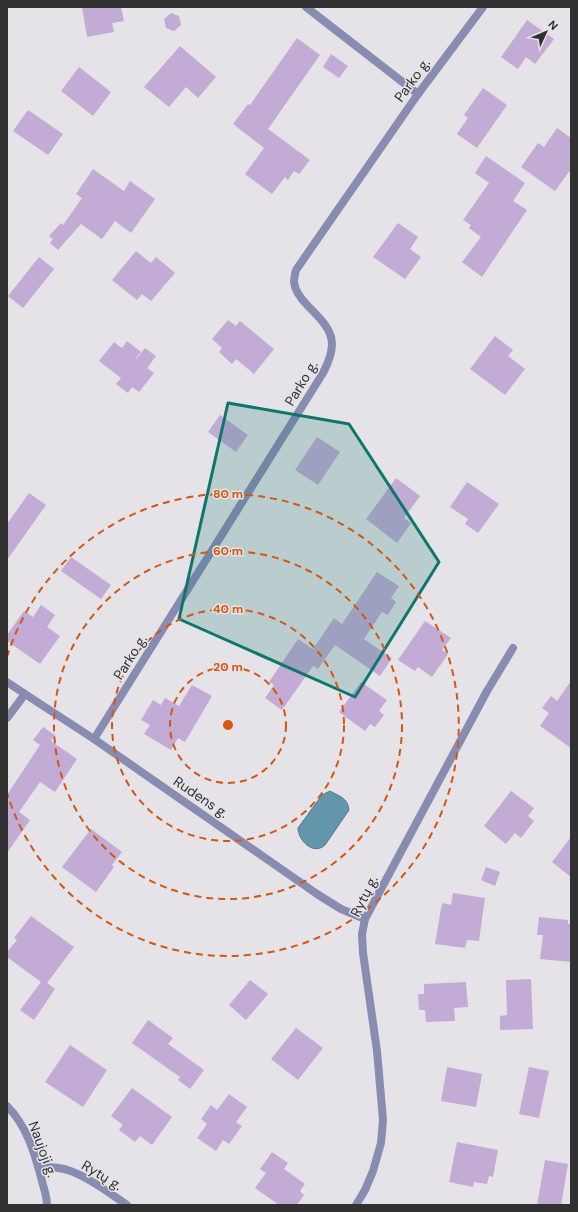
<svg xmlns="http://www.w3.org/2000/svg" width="578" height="1212" font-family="'DM Sans',sans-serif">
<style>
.water{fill:#6496ab;stroke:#557887}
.building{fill:#c2abd4}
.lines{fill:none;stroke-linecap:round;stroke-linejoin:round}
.minor{stroke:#898cb1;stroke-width:8}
.marked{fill:#0f766e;fill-opacity:0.2;stroke:#0f766e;stroke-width:3;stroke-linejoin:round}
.ring{fill:none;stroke:#d65510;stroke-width:2;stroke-dasharray:7 5}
.labels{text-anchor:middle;stroke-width:3;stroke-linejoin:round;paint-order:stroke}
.street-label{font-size:14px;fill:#323132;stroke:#e5e3e7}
.centre{fill:#d65510;stroke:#e5e3e7;stroke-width:2}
.ring-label{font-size:12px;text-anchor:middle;font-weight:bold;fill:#d65510;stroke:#e5e3e7;stroke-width:3;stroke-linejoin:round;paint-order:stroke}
</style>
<rect width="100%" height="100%" fill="#e5e3e7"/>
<!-- water -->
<path class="water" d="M 330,791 C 339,796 348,798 349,810 L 325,845 C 313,856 298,840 298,828 L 322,795 Z"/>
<!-- building -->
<g class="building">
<path d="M 82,7 L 121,7 L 124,21 L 112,23 L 114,32 L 87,37 Z"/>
<path d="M 171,13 L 179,16 L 181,25 L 174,31 L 166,28 L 164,19 Z"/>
<path d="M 527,20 L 554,39 L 535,64 L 526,57 L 518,69 L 501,57 Z"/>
<path d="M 297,38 L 320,55 L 268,129 L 310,160 L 299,174 L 294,171 L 288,180 L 285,177 L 272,194 L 245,174 L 264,148 L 233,124 L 248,104 L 250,105 Z"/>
<path d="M 180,46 L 216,77 L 198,98 L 186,87 L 169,107 L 144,87 Z"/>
<path d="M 331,54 L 348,66 L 339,78 L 323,67 Z"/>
<path d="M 79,67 L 111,92 L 93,116 L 61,91 Z"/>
<path d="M 483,88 L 507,105 L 477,148 L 457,134 L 468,118 L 464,115 Z"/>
<path d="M 28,110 L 63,134 L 48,155 L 13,131 Z"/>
<path d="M 557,128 L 571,138 L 571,169 L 555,191 L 521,167 L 538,143 L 544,147 Z"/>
<path d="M 486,156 L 525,183 L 513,201 L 527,210 L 482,277 L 462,262 L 481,237 L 469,228 L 471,225 L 463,220 L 489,183 L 475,173 Z"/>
<path d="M 93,169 L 124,191 L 130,181 L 155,199 L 131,233 L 115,221 L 102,239 L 81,224 L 58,250 L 50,243 L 53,239 L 49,236 L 61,223 L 63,225 L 82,198 L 76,194 Z"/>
<path d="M 398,223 L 418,237 L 410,249 L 421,257 L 405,279 L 373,257 Z"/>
<path d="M 136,251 L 151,263 L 156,257 L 175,273 L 151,301 L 142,294 L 137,300 L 112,280 Z"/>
<path d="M 39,257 L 54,269 L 23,308 L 8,296 Z"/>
<path d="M 228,320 L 236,326 L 240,321 L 274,349 L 254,374 L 236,359 L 232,364 L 219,352 L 222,348 L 212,339 Z"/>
<path d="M 495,336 L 513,350 L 508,356 L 525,369 L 505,395 L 470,369 Z"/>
<path d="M 127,341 L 141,352 L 135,359 L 136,359 L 145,348 L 156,356 L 147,368 L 154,373 L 139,392 L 132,387 L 128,393 L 116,384 L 121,378 L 99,361 L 114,342 L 122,348 Z"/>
<path d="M 220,415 L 248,435 L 236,452 L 208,432 Z"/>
<path d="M 317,437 L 340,452 L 318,485 L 295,470 Z"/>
<path d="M 396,478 L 420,496 L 404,518 L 411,523 L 397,543 L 366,519 Z"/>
<path d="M 467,482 L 499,504 L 478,533 L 465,524 L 468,519 L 450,507 Z"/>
<path d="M 29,493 L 46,505 L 7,560 L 7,524 Z"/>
<path d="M 71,557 L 111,585 L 101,599 L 61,571 Z"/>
<path d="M 377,572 L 399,586 L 391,598 L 396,602 L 388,615 L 382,612 L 364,639 L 392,658 L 380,676 L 335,645 L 318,669 L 313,666 L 282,710 L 265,698 L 274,685 L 269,682 L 298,639 L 313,649 L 334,618 L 342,624 Z"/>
<path d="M 41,605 L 55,615 L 47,627 L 60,636 L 40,664 L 7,641 L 7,635 L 24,611 L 33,617 Z"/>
<path d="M 425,621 L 451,638 L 442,650 L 448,654 L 432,677 L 418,667 L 415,671 L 398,660 Z"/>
<path d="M 571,681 L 571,748 L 540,726 L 549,713 L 542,708 L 551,696 L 557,701 Z"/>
<path d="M 361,682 L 387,700 L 379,711 L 384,715 L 375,727 L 370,724 L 365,731 L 339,712 Z"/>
<path d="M 192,685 L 212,696 L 185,742 L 178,738 L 171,750 L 144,734 L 150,725 L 141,720 L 153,700 L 161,705 L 165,698 L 179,706 Z"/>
<path d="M 43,727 L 55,735 L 51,741 L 77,759 L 55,792 L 40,782 L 19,812 L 30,820 L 7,853 L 7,795 L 40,745 L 33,740 Z"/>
<path d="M 511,791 L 534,808 L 528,816 L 534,821 L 521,838 L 515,833 L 506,844 L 484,826 Z"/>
<path d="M 91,829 L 122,852 L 112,865 L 114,867 L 96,892 L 62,867 Z"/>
<path d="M 571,837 L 571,877 L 552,862 Z"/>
<path d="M 486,867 L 500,872 L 495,886 L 481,880 Z"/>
<path d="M 453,893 L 485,898 L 479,941 L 467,940 L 465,948 L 435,944 L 442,903 L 451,905 Z"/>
<path d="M 31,916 L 74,947 L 47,983 L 55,989 L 34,1020 L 20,1010 L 41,982 L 7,957 L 7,952 L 17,940 L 14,938 Z"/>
<path d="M 539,917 L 568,920 L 568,924 L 571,924 L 571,962 L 540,959 L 543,935 L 537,935 Z"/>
<path d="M 531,979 L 533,1029 L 500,1030 L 500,1016 L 507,1015 L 506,980 Z"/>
<path d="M 250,980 L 268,994 L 246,1020 L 229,1005 Z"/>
<path d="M 466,982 L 468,1007 L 454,1008 L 455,1021 L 426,1022 L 425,1010 L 419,1010 L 418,994 L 424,994 L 424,984 Z"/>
<path d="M 148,1020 L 173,1038 L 168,1044 L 204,1070 L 190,1089 L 178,1080 L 180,1077 L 132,1043 Z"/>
<path d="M 296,1028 L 323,1048 L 298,1080 L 271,1059 Z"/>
<path d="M 70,1045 L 107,1070 L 83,1107 L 45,1082 Z"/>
<path d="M 447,1067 L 482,1074 L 476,1107 L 441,1101 Z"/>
<path d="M 529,1067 L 549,1071 L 539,1118 L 519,1114 Z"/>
<path d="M 132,1088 L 172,1117 L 152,1145 L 140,1136 L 135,1142 L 119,1130 L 123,1125 L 111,1116 Z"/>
<path d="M 229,1094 L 247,1107 L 236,1122 L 242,1126 L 229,1144 L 223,1140 L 216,1151 L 197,1138 L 207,1124 L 201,1119 L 211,1105 L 217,1110 Z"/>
<path d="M 457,1142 L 498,1150 L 493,1177 L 489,1176 L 487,1184 L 474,1182 L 473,1187 L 449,1182 Z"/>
<path d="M 272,1152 L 288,1163 L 284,1169 L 305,1184 L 300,1191 L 304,1195 L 297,1205 L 279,1205 L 255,1188 L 266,1173 L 260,1169 Z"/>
<path d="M 545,1160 L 568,1164 L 561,1205 L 537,1205 Z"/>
</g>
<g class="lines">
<!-- minor -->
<g class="minor">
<path d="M 306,7 L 418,94"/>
<path d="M 7,682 L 25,694 L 7,718"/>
<path d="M 25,694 L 94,739 L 317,894 L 341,909 L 365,919"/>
<path d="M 94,739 L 323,373 C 340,341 332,330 308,306 C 302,300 295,291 294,282 C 294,278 295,274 296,270 L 418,94 L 483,7"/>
<path d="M 7,1106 C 27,1126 35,1154 42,1181 C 44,1189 47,1197 47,1205"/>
<path d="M 39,1169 C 69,1160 103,1189 127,1205"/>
<path d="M 356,1205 L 365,1190 L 373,1171 L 381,1143 L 383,1120 L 377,1051 L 363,953 L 362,934 L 365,919 L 487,691 L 513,648"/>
</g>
</g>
<!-- marked area -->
<path class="marked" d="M 228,403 L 349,424 L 439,562 L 355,697 L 179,619 Z"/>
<!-- distance rings -->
<g class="ring">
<circle cx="228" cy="725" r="58"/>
<circle cx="228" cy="725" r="116"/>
<circle cx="228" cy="725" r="174"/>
<path d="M7 657A231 231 0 1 1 7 793"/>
</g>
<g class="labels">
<!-- street labels -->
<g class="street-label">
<text transform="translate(412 80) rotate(-54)" y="5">Parko g.</text>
<text transform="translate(301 383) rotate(-59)" y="5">Parko g.</text>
<text transform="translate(130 657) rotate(-58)" y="5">Parko g.</text>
<text transform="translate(201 797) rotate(34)" y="5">Rudens g.</text>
<text transform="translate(364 896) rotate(-64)" y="5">Rytų g.</text>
<text transform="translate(43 1149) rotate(70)" y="5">Naujoji g.</text>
<text transform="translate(102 1175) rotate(31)" y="5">Rytų g.</text>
</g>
</g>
<circle cx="228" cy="725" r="6" class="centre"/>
<g class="ring-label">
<text x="228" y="498">80 m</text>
<text x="228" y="555">60 m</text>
<text x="228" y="613">40 m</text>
<text x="228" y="671">20 m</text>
</g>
<!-- border -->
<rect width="578" height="1212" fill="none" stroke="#323132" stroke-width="16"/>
<!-- north arrow -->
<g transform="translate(546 32) rotate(46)" stroke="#e5e3e7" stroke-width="3" paint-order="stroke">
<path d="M0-3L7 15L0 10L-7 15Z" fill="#323132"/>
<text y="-6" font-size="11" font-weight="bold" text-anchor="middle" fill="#323132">N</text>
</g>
</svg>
